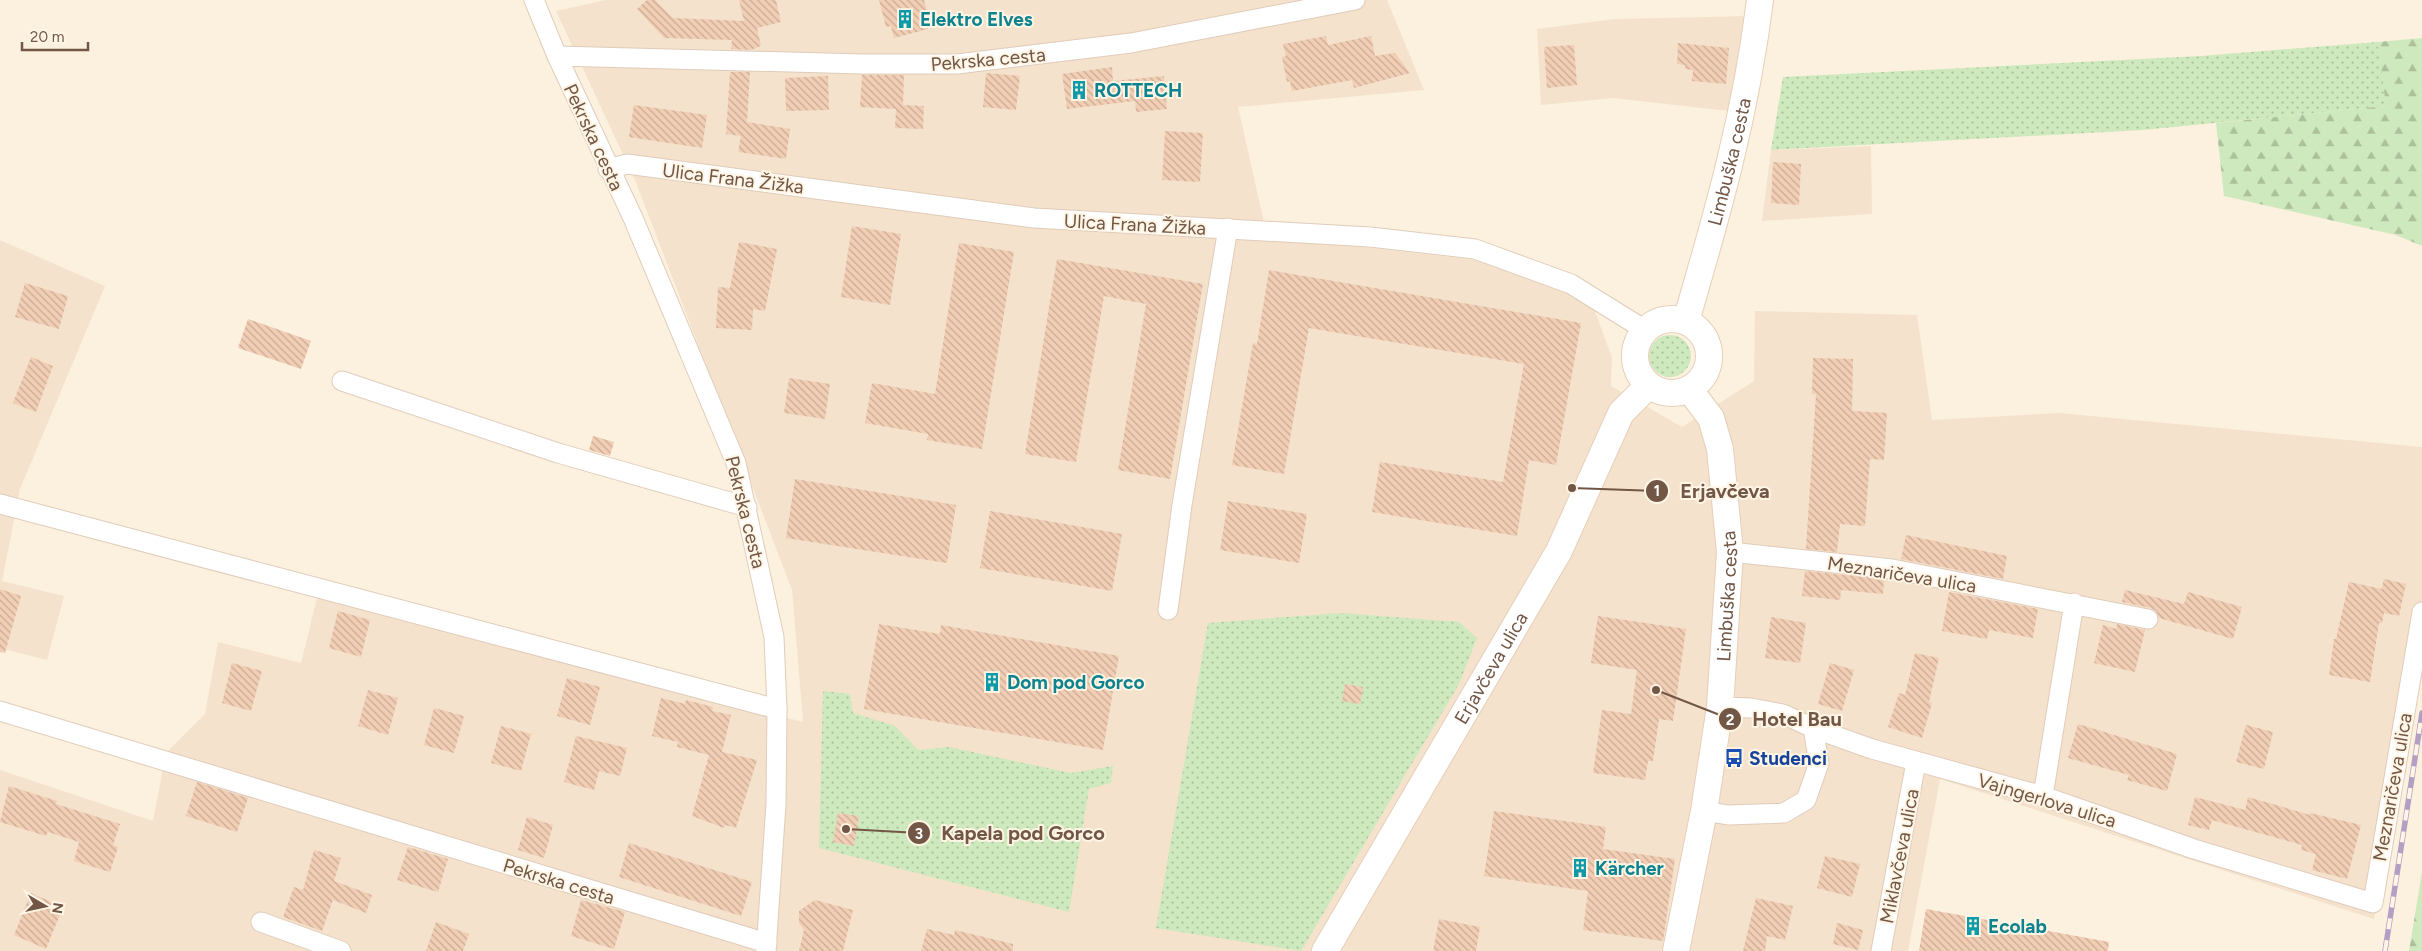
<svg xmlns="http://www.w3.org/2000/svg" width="2422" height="951" font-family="Figtree,sans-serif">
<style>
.residential{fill:#f4e2cc}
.grass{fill:url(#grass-dots)}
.forest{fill:url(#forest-firs)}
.building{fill:url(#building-back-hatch)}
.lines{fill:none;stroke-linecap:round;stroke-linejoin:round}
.street-casing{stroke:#e0ccba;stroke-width:21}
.secondary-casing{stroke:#e7cfba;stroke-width:28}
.street{stroke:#fff;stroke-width:19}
.secondary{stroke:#fff;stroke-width:26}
.rail-casing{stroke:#b39ec4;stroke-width:5.5}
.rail{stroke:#fff5e4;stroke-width:4;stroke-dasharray:11;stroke-linecap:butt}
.labels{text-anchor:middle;stroke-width:4;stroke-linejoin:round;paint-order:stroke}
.culture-label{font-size:19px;font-weight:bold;fill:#0d838f;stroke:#fff5e4;text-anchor:start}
.street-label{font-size:19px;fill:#725646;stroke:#fff5e4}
.transit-label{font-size:19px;font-weight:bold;fill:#164399;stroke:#fff5e4;text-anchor:start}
.leader{fill:none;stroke:#725646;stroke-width:2}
.callout-dot{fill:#725646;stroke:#fff5e4;stroke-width:2}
.mark-label{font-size:15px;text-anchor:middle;font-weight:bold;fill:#fff}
.callout-label{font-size:20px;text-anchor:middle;font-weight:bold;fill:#725646;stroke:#fff5e4;stroke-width:4;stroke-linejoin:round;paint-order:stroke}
</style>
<defs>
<pattern id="grass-dots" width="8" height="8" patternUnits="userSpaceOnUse" patternTransform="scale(1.25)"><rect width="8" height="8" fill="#cee9bd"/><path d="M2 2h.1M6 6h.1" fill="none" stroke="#acc09b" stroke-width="1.8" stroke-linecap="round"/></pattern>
<pattern id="forest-firs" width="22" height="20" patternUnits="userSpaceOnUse" patternTransform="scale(1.25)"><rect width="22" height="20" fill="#cee9bd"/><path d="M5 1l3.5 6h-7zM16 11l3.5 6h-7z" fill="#acc09b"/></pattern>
<pattern id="building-back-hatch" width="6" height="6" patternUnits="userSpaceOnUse" patternTransform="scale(1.25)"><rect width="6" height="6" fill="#f2ceb5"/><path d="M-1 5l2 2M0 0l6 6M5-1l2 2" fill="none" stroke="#c8aa95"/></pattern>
</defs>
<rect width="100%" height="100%" fill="#fcf1de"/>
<!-- residential -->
<g class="residential">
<path d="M 606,0 L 1387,0 L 1424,90 L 1238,107 L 1267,236 L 1476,260 L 1570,293 L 1595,311 L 1612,358 L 1611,386 L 1682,427 L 1754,381 L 1755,311 L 1917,315 L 1932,420 L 2059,413 L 2422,447 L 2422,658 L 2374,919 L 1940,779 L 1908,951 L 0,951 L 0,770 L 153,821 L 166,753 L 205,714 L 218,642 L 301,663 L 317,598 L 803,722 L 792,590 L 635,180 L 556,11 Z"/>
<path d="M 1752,16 L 1738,112 L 1613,98 L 1541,105 L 1537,29 L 1615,19 Z"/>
<path d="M 1871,146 L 1872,214 L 1762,221 L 1771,150 Z"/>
<path d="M 0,240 L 105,286 L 20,489 L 2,581 L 64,596 L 47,660 L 0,648 Z"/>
</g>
<!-- grass -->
<g class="grass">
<path d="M 2378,42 L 2387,106 L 2143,130 L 1771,150 L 1783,77 L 2201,56 Z"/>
<circle cx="1670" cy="356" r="21"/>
<path d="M 1342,613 L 1459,622 L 1477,638 L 1459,684 L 1301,951 L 1156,928 L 1208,623 Z"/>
<path d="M 823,691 L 850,694 L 853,713 L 895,726 L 918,750 L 949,747 L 1071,773 L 1113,766 L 1111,783 L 1089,789 L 1069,912 L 819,848 Z"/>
</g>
<!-- forest -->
<g class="forest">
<path d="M 2422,38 L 2422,246 L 2396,235 L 2224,196 L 2216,123 L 2386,106 L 2378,42 Z"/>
<path d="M 2422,872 L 2422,951 L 2409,951 Z"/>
</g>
<!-- building -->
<g class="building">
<path d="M 647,0 L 655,0 L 673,18 L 744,21 L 739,0 L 776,0 L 781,22 L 757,28 L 761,46 L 751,50 L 731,49 L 732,40 L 664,38 L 637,9 Z"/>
<path d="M 879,0 L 924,0 L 929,18 L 925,19 L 928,29 L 894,38 L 891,26 L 886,27 Z"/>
<path d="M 1326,36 L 1328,45 L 1371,36 L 1375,56 L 1395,53 L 1410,73 L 1354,88 L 1352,80 L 1292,91 L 1290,81 L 1287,82 L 1282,57 L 1286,56 L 1283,44 Z"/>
<path d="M 1678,43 L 1729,48 L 1726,84 L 1692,81 L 1693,70 L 1685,69 L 1685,65 L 1677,64 Z"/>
<path d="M 1574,45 L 1577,85 L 1547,88 L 1544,47 Z"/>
<path d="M 1112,67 L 1113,81 L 1164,76 L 1167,109 L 1136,112 L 1135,101 L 1067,109 L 1062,74 Z"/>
<path d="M 730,72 L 750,72 L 747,122 L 790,129 L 786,159 L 738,152 L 741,136 L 726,134 Z"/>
<path d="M 986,73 L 1020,76 L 1016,110 L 983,107 Z"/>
<path d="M 862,75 L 904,75 L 903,105 L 924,106 L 923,129 L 895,128 L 896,109 L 860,107 Z"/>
<path d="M 828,76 L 829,110 L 786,111 L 785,78 Z"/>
<path d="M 634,105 L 707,115 L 702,148 L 629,137 Z"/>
<path d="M 1165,131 L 1203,133 L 1200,182 L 1162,180 Z"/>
<path d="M 1773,162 L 1801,164 L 1799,205 L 1771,203 Z"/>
<path d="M 852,226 L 901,234 L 890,305 L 841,297 Z"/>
<path d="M 739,242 L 777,249 L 765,311 L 753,309 L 752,330 L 716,328 L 718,287 L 730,288 Z"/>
<path d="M 959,243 L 1014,252 L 982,449 L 927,440 L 928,434 L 865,423 L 872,383 L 935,394 Z"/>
<path d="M 1057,259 L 1203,284 L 1170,479 L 1118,470 L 1146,304 L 1104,296 L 1076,462 L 1025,454 Z"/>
<path d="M 1269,270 L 1581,323 L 1556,465 L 1529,460 L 1517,536 L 1372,512 L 1380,462 L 1503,482 L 1524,364 L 1309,328 L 1284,474 L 1232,465 L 1253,343 L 1257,344 Z"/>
<path d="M 25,283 L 68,296 L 59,329 L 15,317 Z"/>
<path d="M 248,319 L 311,341 L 301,369 L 238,348 Z"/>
<path d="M 31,357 L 53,366 L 36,412 L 13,403 Z"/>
<path d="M 1813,358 L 1853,359 L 1852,411 L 1887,413 L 1884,460 L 1870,459 L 1865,526 L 1840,524 L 1837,552 L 1806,549 L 1816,394 L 1812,394 Z"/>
<path d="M 789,378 L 830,384 L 825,419 L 784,413 Z"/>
<path d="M 593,436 L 614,442 L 610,456 L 589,450 Z"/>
<path d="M 795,479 L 956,505 L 947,563 L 786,538 Z"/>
<path d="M 1228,501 L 1307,514 L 1299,563 L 1220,550 Z"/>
<path d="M 990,511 L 1122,534 L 1112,591 L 980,568 Z"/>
<path d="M 1906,535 L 2007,556 L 2003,579 L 1901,559 Z"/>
<path d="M 1805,571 L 1884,579 L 1883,594 L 1841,590 L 1840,600 L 1802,596 Z"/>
<path d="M 2384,579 L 2406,584 L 2399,616 L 2384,613 L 2382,623 L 2379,623 L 2370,682 L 2329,675 L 2334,639 L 2336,639 L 2349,582 L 2382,589 Z"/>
<path d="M 0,589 L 21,596 L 5,653 L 0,652 Z"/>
<path d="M 2125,590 L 2184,604 L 2188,592 L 2242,607 L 2233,639 L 2159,618 L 2156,611 L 2151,608 L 2122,602 Z"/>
<path d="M 1949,592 L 2038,609 L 2033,638 L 1989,630 L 1987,639 L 1942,631 Z"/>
<path d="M 338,611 L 370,620 L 361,657 L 329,648 Z"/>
<path d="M 1598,616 L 1686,629 L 1673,721 L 1659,719 L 1653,761 L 1648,761 L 1645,780 L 1593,773 L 1602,710 L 1631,714 L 1637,670 L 1591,663 Z"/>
<path d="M 1771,617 L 1806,623 L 1800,663 L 1765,658 Z"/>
<path d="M 879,624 L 940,634 L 941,625 L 1119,656 L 1103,750 L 864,709 Z"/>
<path d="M 2117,624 L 2145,630 L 2135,672 L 2094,663 L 2103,625 L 2116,629 Z"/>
<path d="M 1915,653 L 1939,658 L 1929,702 L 1932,703 L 1922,738 L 1888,727 L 1899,693 L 1905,695 Z"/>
<path d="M 232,663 L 262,671 L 251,711 L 222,703 Z"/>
<path d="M 1830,663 L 1854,670 L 1842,711 L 1818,704 Z"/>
<path d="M 567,678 L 600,687 L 590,725 L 557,716 Z"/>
<path d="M 1345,684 L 1363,687 L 1360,704 L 1342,701 Z"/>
<path d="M 368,690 L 398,698 L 388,735 L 358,726 Z"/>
<path d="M 661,698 L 685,704 L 686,700 L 713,707 L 712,711 L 731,715 L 722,752 L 757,760 L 736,828 L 725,825 L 724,828 L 692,816 L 709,755 L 677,747 L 678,742 L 652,736 Z"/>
<path d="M 434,708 L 464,716 L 454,753 L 424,745 Z"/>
<path d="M 2078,724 L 2177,754 L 2167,791 L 2127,780 L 2129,775 L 2068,758 Z"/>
<path d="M 2246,725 L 2273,732 L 2264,769 L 2236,762 Z"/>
<path d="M 501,726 L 531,734 L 521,771 L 491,763 Z"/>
<path d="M 576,736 L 627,748 L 620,776 L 599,771 L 594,790 L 564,782 Z"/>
<path d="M 197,782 L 248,798 L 237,832 L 186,816 Z"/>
<path d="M 9,786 L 57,801 L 56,804 L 120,824 L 113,845 L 118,847 L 110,872 L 74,861 L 79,842 L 48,832 L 46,836 L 0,822 Z"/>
<path d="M 2195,797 L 2245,810 L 2248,797 L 2310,815 L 2310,813 L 2361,825 L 2347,879 L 2312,870 L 2316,854 L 2301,850 L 2302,845 L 2212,820 L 2209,830 L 2188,825 Z"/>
<path d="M 1494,811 L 1606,827 L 1603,849 L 1675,859 L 1663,941 L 1583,930 L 1588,891 L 1484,876 Z"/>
<path d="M 838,813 L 859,816 L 854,846 L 833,842 Z"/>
<path d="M 527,817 L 553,825 L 544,858 L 518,850 Z"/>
<path d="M 629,843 L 752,882 L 741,916 L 619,877 Z"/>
<path d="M 408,847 L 448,859 L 438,892 L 397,880 Z"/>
<path d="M 314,850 L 341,858 L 334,881 L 372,895 L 366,913 L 333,900 L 322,931 L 283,917 L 294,887 L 303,890 Z"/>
<path d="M 1825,856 L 1860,864 L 1852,897 L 1817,888 Z"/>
<path d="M 31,893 L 63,907 L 46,949 L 14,935 Z"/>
<path d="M 1756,898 L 1793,906 L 1785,940 L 1767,936 L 1765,951 L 1743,951 Z"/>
<path d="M 581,900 L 625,912 L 614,949 L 571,936 Z"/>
<path d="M 815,900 L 853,910 L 843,951 L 799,951 L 804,930 L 799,923 L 799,911 Z"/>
<path d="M 1926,909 L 2109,942 L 2108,951 L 1919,951 Z"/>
<path d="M 1439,919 L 1480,927 L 1476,951 L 1433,951 Z"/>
<path d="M 436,922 L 469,934 L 463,951 L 426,951 Z"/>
<path d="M 1837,923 L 1863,930 L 1858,950 L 1833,944 Z"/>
<path d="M 927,929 L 954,935 L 955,930 L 1013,944 L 1013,951 L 921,951 Z"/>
</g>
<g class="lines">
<!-- street casing -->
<g class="street-casing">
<g id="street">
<path d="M 534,0 L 557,56 L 633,218 L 736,463 L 774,637 L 777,709 L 776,804 L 766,951"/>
<path d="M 557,56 L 863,64 L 957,64 L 1131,43 L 1355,0"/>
<path d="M 608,169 L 627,164 L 1034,218 L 1370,237 L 1475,249 L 1571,284 L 1645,330"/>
<path d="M 342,381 L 558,453 L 747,507"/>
<path d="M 0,504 L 777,709"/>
<path d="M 1730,552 L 1892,569 L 2148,619"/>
<path d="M 1168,610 L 1182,505 L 1228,228"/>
<path d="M 1720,707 L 1751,708 L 1783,714 L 1813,728 L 1872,749 L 2043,796 L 2194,849 L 2373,903 L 2422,612"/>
<path d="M 0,711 L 767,943"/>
<path d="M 2043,796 L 2074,603"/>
<path d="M 1704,811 L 1728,815 L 1784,813 L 1806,800 L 1819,763 L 1813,728"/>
<path d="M 261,922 L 341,951"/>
<path d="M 1881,951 L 1916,762"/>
</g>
</g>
<!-- secondary casing -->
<g class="secondary-casing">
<g id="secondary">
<circle cx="1672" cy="356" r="37"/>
<path id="s1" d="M 1686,321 C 1718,212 1746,114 1760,0"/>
<path id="s2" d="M 1325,951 L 1559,551 L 1621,413 L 1649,385"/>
<path id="s3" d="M 1676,951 L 1704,811 L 1720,707 L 1730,552 L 1720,449 L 1711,418 L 1689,389"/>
</g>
</g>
<!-- street -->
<use href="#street" class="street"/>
<!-- secondary -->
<use href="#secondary" class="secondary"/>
<!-- rail casing -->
<g class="rail-casing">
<path id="rail" d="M 2385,951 L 2422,713"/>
</g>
<!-- rail -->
<use href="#rail" class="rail"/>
</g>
<!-- icons -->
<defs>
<g id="building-bare" transform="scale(1.5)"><path d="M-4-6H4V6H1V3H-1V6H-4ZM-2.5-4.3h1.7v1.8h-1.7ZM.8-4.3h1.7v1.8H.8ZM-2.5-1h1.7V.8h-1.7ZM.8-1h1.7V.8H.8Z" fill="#0f9aa8" stroke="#fff5e4" stroke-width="2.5" paint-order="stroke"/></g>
<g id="bus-bare" transform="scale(1.5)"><path d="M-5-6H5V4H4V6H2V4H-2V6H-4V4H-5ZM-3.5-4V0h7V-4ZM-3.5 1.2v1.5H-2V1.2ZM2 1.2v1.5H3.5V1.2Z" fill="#1a4fb4" stroke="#fff5e4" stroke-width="2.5" paint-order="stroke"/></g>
</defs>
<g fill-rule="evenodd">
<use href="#building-bare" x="905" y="19"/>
<use href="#building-bare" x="1079" y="90"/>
<use href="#building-bare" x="992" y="682"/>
<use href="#bus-bare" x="1734" y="758"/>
<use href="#building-bare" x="1580" y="868"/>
<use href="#building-bare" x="1973" y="926"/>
</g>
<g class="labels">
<!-- culture labels -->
<g class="culture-label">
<text x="920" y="26">Elektro Elves</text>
<text x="1094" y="97">ROTTECH</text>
<text x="1007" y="689">Dom pod Gorco</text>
<text x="1595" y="875">Kärcher</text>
<text x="1988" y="933">Ecolab</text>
</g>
<!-- street labels -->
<g class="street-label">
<text transform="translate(988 59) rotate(-5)" y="7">Pekrska cesta</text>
<text transform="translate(594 137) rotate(65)" y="7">Pekrska cesta</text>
<text dy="7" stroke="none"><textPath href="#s1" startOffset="165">Limbuška cesta</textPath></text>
<text transform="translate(733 178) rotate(7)" y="7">Ulica Frana Žižka</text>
<text transform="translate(1135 224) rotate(3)" y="7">Ulica Frana Žižka</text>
<text transform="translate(746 512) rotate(76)" y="7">Pekrska cesta</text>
<text transform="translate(1902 574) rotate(9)" y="7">Meznaričeva ulica</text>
<text dy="7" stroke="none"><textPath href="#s3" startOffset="359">Limbuška cesta</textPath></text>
<text dy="7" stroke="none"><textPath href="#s2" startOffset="328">Erjavčeva ulica</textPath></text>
<text transform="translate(2392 787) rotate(-80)" y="7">Meznaričeva ulica</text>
<text transform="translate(2047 800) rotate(17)" y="7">Vajngerlova ulica</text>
<text transform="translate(1899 856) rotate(-79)" y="7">Miklavčeva ulica</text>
<text transform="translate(559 881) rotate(17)" y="7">Pekrska cesta</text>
</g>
<!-- transit labels -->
<g class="transit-label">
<text x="1749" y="765">Studenci</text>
</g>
</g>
<!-- callouts -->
<path class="leader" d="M1572 488L1657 491M1656 690L1730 719M846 829L919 833"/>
<g class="callout-dot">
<circle cx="1572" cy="488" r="5"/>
<circle cx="1656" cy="690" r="5"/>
<circle cx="846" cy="829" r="5"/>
<circle cx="1657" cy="491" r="12"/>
<circle cx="1730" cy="719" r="12"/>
<circle cx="919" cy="833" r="12"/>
</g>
<g class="mark-label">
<text x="1657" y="496">1</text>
<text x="1730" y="725">2</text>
<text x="919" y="839">3</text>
</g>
<g class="callout-label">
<text x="1725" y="498">Erjavčeva</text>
<text x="1797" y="726">Hotel Bau</text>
<text x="1023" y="840">Kapela pod Gorco</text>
</g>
<!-- north arrow -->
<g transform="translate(45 906) rotate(99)" stroke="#fff5e4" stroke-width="4" paint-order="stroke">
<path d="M0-4L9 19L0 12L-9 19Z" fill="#725646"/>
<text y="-8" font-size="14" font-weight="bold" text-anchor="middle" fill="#725646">N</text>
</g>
<!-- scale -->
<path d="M22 42v8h66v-8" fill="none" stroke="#725646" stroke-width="2.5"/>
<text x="30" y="42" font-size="15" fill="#725646" stroke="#fff5e4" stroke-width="4" paint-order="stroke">20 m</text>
</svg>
